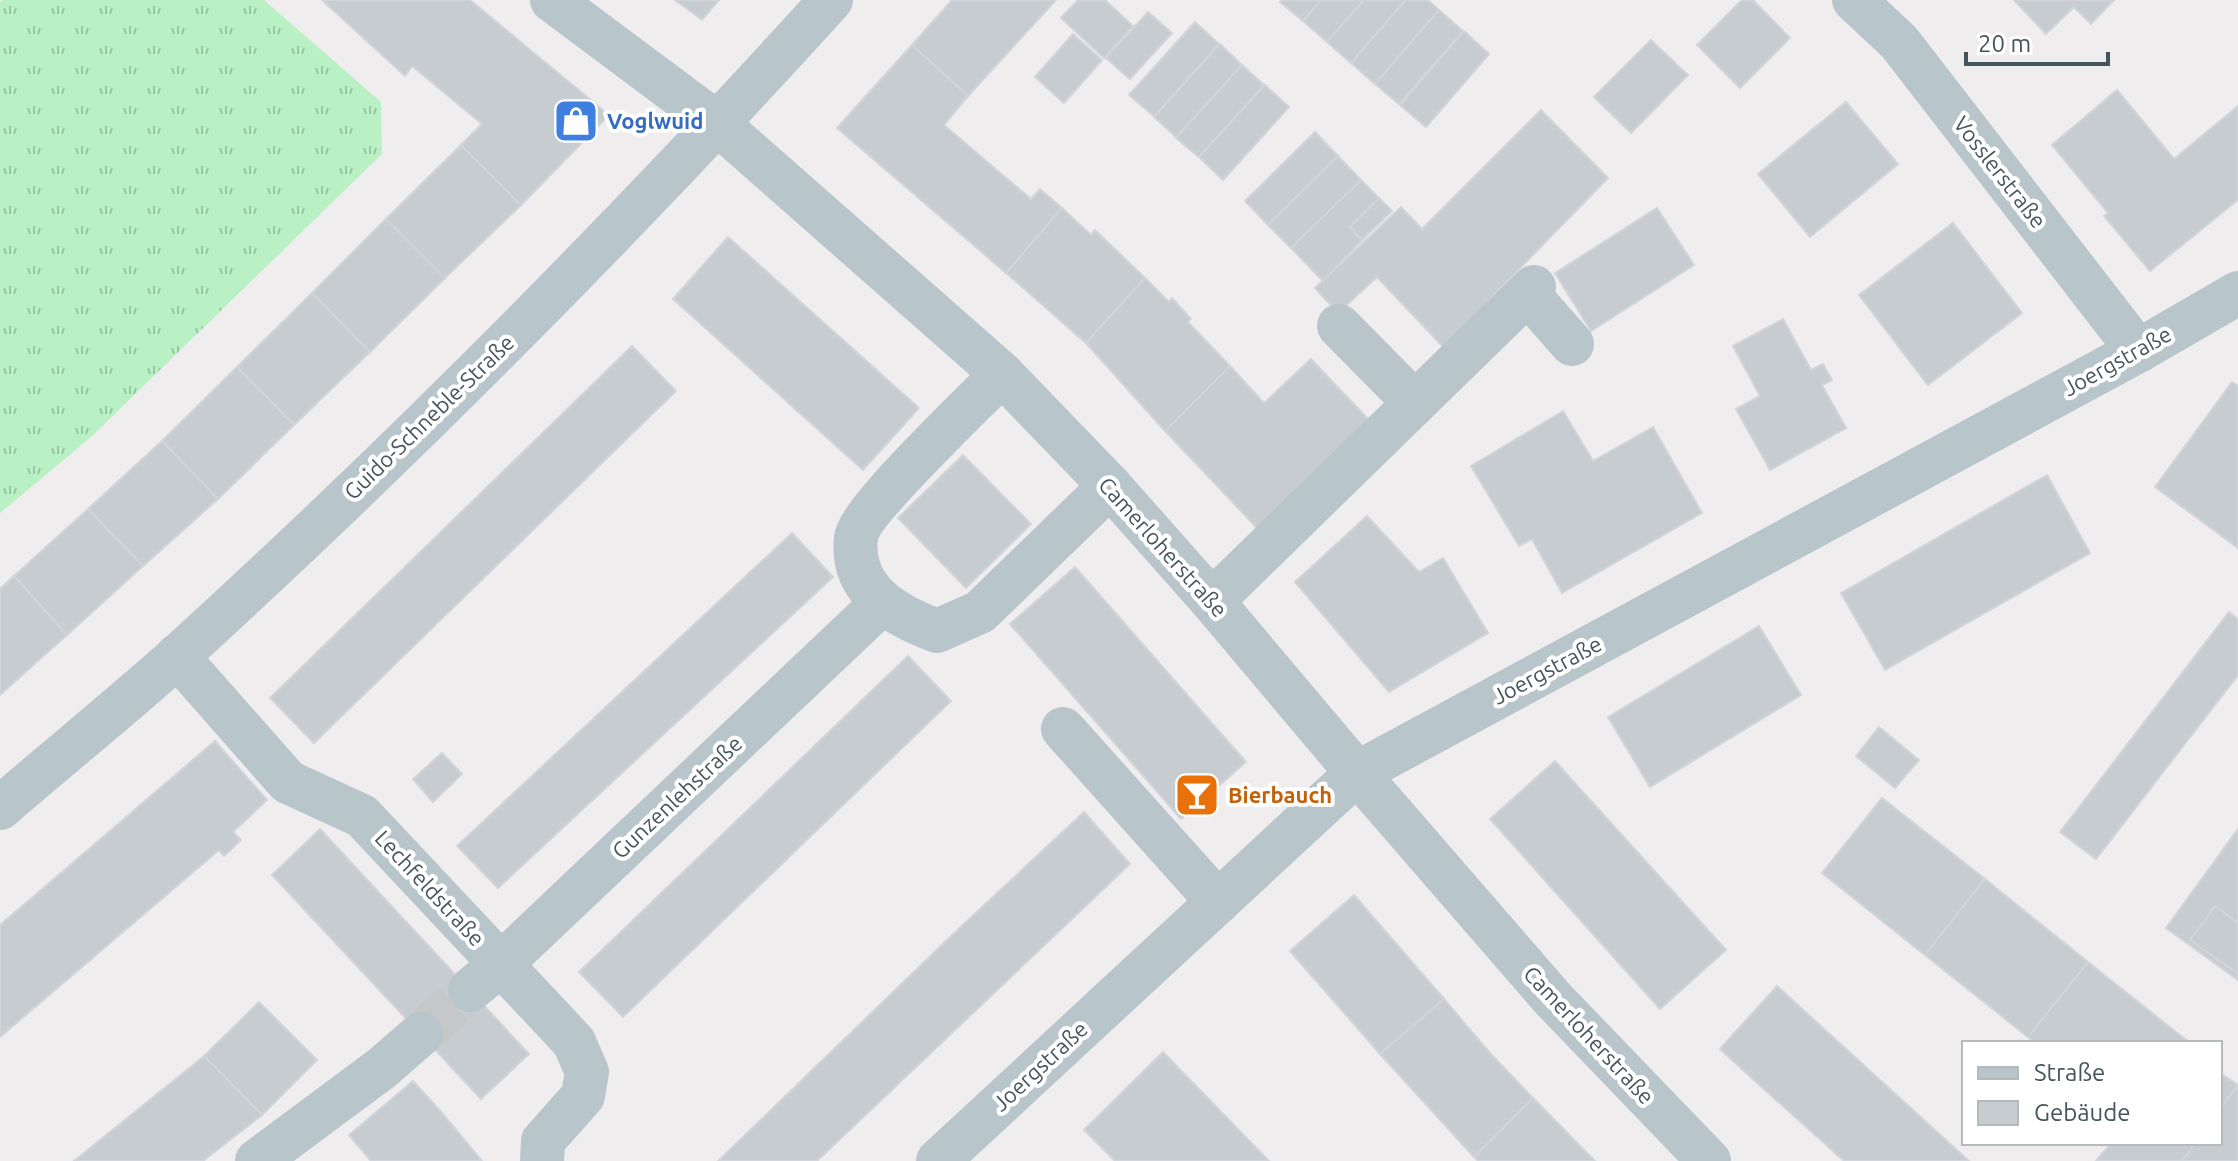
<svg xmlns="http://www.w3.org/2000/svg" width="2238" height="1161" font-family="Ubuntu,sans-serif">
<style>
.grass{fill:url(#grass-tufts)}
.building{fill:#c7ccd0;stroke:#d1d5d9;stroke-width:2}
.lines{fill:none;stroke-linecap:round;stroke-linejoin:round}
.minor-tunnel{stroke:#c5c7c9;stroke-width:44;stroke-dasharray:44 22;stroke-linecap:butt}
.minor{stroke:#b8c5cb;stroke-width:44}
.labels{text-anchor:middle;stroke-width:8;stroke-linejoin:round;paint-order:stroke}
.shop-label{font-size:22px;font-weight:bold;fill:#366cbe;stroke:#fff;text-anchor:start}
.street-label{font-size:22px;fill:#45555b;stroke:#fff}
.food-label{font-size:22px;font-weight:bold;fill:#c56008;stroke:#fff;text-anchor:start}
</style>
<defs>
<pattern id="grass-tufts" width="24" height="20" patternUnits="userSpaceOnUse" patternTransform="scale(2)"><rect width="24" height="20" fill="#b9f0c4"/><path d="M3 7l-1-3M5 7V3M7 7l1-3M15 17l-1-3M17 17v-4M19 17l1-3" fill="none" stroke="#98c5a2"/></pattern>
</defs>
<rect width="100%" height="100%" fill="#f0edee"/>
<!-- grass -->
<path class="grass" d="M 3,0 L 264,0 L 381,102 L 382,154 L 91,437 L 0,513 L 0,2 Z"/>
<!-- building -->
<g class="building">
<path d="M 322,0 L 470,0 L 609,115 L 521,205 L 461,145 L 482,124 L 412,66 L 405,76 Z"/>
<path d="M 675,0 L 719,0 L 702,20 Z"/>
<path d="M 952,0 L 1056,0 L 968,96 L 912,45 Z"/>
<path d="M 1078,0 L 1105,0 L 1133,26 L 1104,58 L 1061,18 Z"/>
<path d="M 1281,0 L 1321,0 L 1303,21 L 1280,2 Z"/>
<path d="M 1321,0 L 1364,0 L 1327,42 L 1303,21 Z"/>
<path d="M 1364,0 L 1405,0 L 1351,63 L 1327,42 Z"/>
<path d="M 1406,0 L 1428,0 L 1439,10 L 1375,84 L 1351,63 Z"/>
<path d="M 1742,0 L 1753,0 L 1790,38 L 1740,88 L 1697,45 Z"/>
<path d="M 2014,0 L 2114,0 L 2091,24 L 2074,7 L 2046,34 Z"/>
<path d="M 1439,10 L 1463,31 L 1399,104 L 1375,84 Z"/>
<path d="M 1148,12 L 1172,33 L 1130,79 L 1106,58 Z"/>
<path d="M 1195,22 L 1219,44 L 1154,116 L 1129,95 Z"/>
<path d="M 1464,31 L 1489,54 L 1426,127 L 1400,105 Z"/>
<path d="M 1073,34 L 1102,60 L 1064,103 L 1035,77 Z"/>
<path d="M 1651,40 L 1688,75 L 1631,133 L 1594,97 Z"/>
<path d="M 1220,44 L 1242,65 L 1176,137 L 1154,117 Z"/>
<path d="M 912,45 L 968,96 L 944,125 L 1031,199 L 1040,189 L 1062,208 L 1006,273 L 837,128 Z"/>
<path d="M 1242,65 L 1264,85 L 1199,157 L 1176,138 Z"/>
<path d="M 1265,85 L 1289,107 L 1223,180 L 1199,157 Z"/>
<path d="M 2117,90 L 2174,159 L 2238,106 L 2238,200 L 2150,271 L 2104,216 L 2108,213 L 2052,145 Z"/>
<path d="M 1846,102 L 1898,164 L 1810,237 L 1758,174 Z"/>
<path d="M 1541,110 L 1608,178 L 1489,300 L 1493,305 L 1446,350 L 1377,277 L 1338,313 L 1315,288 L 1401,207 L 1422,229 Z"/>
<path d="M 1315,132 L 1338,156 L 1268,225 L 1245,201 Z"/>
<path d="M 461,145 L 521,205 L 445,278 L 386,219 Z"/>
<path d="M 1338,156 L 1361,180 L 1291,248 L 1268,225 Z"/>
<path d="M 1361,180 L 1379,198 L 1350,227 L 1362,240 L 1323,281 L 1291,248 Z"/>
<path d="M 1379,198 L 1392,211 L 1362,240 L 1350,227 Z"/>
<path d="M 1062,208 L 1091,235 L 1095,230 L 1145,278 L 1086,343 L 1006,273 Z"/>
<path d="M 1657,208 L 1694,265 L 1591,331 L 1555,273 Z"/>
<path d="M 386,219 L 445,278 L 370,352 L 312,293 Z"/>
<path d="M 1953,223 L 2022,313 L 1928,385 L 1859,295 Z"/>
<path d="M 728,237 L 919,408 L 863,470 L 673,299 Z"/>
<path d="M 1145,278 L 1169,302 L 1172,298 L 1191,319 L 1188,322 L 1230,366 L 1165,431 L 1086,343 Z"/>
<path d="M 312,293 L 370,352 L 294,425 L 237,367 Z"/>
<path d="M 1783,319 L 1811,370 L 1823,364 L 1832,380 L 1822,385 L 1846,428 L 1770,470 L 1736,409 L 1760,396 L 1733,346 Z"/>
<path d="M 632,346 L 676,391 L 314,743 L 270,698 Z"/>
<path d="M 1311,359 L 1370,421 L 1257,528 L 1165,431 L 1230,366 L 1264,403 Z"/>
<path d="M 237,367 L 294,425 L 218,499 L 162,441 Z"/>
<path d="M 2232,382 L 2238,386 L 2238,548 L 2155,487 Z"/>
<path d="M 1563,411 L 1593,461 L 1653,427 L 1702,513 L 1562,593 L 1532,539 L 1519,546 L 1471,466 Z"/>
<path d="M 162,441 L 218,499 L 143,566 L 88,509 Z"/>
<path d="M 963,455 L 1031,524 L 966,588 L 898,518 Z"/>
<path d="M 2047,475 L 2090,553 L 1885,670 L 1841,593 Z"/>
<path d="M 88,509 L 143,566 L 67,635 L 14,576 Z"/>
<path d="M 1367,516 L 1419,572 L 1443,558 L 1488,633 L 1389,692 L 1295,582 Z"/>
<path d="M 792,533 L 833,577 L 498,888 L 457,846 Z"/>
<path d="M 1075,567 L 1246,762 L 1181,819 L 1010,624 Z"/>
<path d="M 14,576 L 67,635 L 0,695 L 0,589 Z"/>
<path d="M 2229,612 L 2238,619 L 2238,675 L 2096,859 L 2060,832 Z"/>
<path d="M 1759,626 L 1801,695 L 1650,787 L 1608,717 Z"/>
<path d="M 908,656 L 951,701 L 623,1017 L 579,972 Z"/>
<path d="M 1879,727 L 1919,760 L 1895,788 L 1856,756 Z"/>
<path d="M 215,741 L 267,800 L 233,832 L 241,840 L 224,856 L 219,850 L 0,1037 L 0,925 Z"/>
<path d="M 442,753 L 462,774 L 433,802 L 413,779 Z"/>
<path d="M 1555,761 L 1726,950 L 1660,1009 L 1490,819 Z"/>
<path d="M 1882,798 L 1985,879 L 1925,955 L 1822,873 Z"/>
<path d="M 1084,812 L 1130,864 L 817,1161 L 718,1161 L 950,937 Z"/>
<path d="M 320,829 L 529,1054 L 481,1099 L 272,875 Z"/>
<path d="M 2238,829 L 2238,980 L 2166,928 Z"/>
<path d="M 1985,879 L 2088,962 L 2028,1037 L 1925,955 Z"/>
<path d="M 1354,895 L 1444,999 L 1380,1054 L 1290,951 Z"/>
<path d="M 2215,906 L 2238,923 L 2238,974 L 2190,940 Z"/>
<path d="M 2088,962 L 2190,1043 L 2036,1043 L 2028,1037 Z"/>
<path d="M 1777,986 L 1969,1161 L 1844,1161 L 1756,1082 L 1720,1049 Z"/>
<path d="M 1444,999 L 1490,1053 L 1533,1098 L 1474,1157 L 1380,1054 Z"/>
<path d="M 259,1002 L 317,1060 L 262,1115 L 204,1056 Z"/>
<path d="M 1163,1052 L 1269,1161 L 1115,1161 L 1084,1130 Z"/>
<path d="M 204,1056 L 262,1115 L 203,1161 L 74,1161 Z"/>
<path d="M 2220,1073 L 2238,1085 L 2220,1109 Z"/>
<path d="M 413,1081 L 442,1113 L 482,1161 L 371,1161 L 349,1135 Z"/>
<path d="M 2238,1085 L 2238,1161 L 2182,1161 L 2195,1143 L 2220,1143 L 2220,1109 Z"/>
<path d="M 1533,1098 L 1595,1161 L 1478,1161 L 1474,1157 Z"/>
<path d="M 2111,1143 L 2195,1143 L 2182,1161 L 2096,1161 Z"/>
</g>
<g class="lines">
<!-- minor-tunnel -->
<path class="minor-tunnel" d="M 421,1034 L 470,990"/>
<!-- minor -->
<g class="minor">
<path d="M 552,0 L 718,124 L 1002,374 L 1110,486 L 1212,601 L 1357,773 L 1553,999 L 1709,1161"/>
<path d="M 1854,0 L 1899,42 L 2138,351"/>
<path d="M 1528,294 L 1572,344"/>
<path d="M 1339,326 L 1415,403"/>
<path d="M 1002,374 C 977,400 859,511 856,538 C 850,591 895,615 937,631 L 980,612 L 1110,486"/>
<path d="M 1212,601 L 1534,287"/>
<path d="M 177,656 L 288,782 L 362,816 L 574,1042 L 587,1072 L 583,1096 L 543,1141 L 542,1161"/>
<path d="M 1063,729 L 1218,902"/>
<path d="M 0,808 C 59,757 121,707 179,655 C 407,447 624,228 831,0"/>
<path d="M 470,990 L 501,964 L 882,603"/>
<path d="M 257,1161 L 382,1068 L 421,1034"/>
<path d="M 938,1161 L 1357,773 L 2138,351 L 2238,293"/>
</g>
</g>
<!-- icons -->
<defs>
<g id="shop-square" transform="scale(2.3)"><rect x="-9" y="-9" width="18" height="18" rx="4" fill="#3f7fe0" stroke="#fff"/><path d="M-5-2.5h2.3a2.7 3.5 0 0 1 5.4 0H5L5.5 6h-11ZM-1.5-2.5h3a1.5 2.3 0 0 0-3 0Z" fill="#fff"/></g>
<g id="bar-square" transform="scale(2.3)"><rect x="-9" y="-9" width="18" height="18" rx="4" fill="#e8710a" stroke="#fff"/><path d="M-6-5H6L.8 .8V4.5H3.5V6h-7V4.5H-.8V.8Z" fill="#fff"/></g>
</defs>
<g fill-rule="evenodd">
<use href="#shop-square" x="576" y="121"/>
<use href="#bar-square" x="1197" y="795"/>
</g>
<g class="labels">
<!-- shop labels -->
<g class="shop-label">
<text x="607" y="129">Voglwuid</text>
</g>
<!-- street labels -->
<g class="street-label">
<text transform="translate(2000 172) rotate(52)" y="8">Vosslerstraße</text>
<text transform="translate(2117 361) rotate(-29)" y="8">Joergstraße</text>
<text transform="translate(429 417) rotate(-44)" y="8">Guido-Schneble-Straße</text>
<text transform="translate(1163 547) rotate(48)" y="8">Camerloherstraße</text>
<text transform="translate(1547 670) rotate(-28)" y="8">Joergstraße</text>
<text transform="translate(677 797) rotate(-43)" y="8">Gunzenlehstraße</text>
<text transform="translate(430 888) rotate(47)" y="8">Lechfeldstraße</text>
<text transform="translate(1589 1035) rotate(47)" y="8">Camerloherstraße</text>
<text transform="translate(1040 1066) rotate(-43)" y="8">Joergstraße</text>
</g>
<!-- food labels -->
<g class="food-label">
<text x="1228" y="803">Bierbauch</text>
</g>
</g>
<!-- legend -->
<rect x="1962" y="1041" width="260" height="104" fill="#ffffff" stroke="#b5bbbd" stroke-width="2"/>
<rect x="1978" y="1067" width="40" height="12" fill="#b8c5cb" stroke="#b5bbbd" stroke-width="2"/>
<text x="2034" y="1081" font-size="24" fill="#45555b">Straße</text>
<rect x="1978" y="1101" width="40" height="24" fill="#c7ccd0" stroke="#b5bbbd" stroke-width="2"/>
<text x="2034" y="1121" font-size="24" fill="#45555b">Gebäude</text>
<!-- scale -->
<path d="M1966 52v12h142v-12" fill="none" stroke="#45555b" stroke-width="4"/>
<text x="1978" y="52" font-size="24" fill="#45555b" stroke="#ffffff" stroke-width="6" paint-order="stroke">20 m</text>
</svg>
